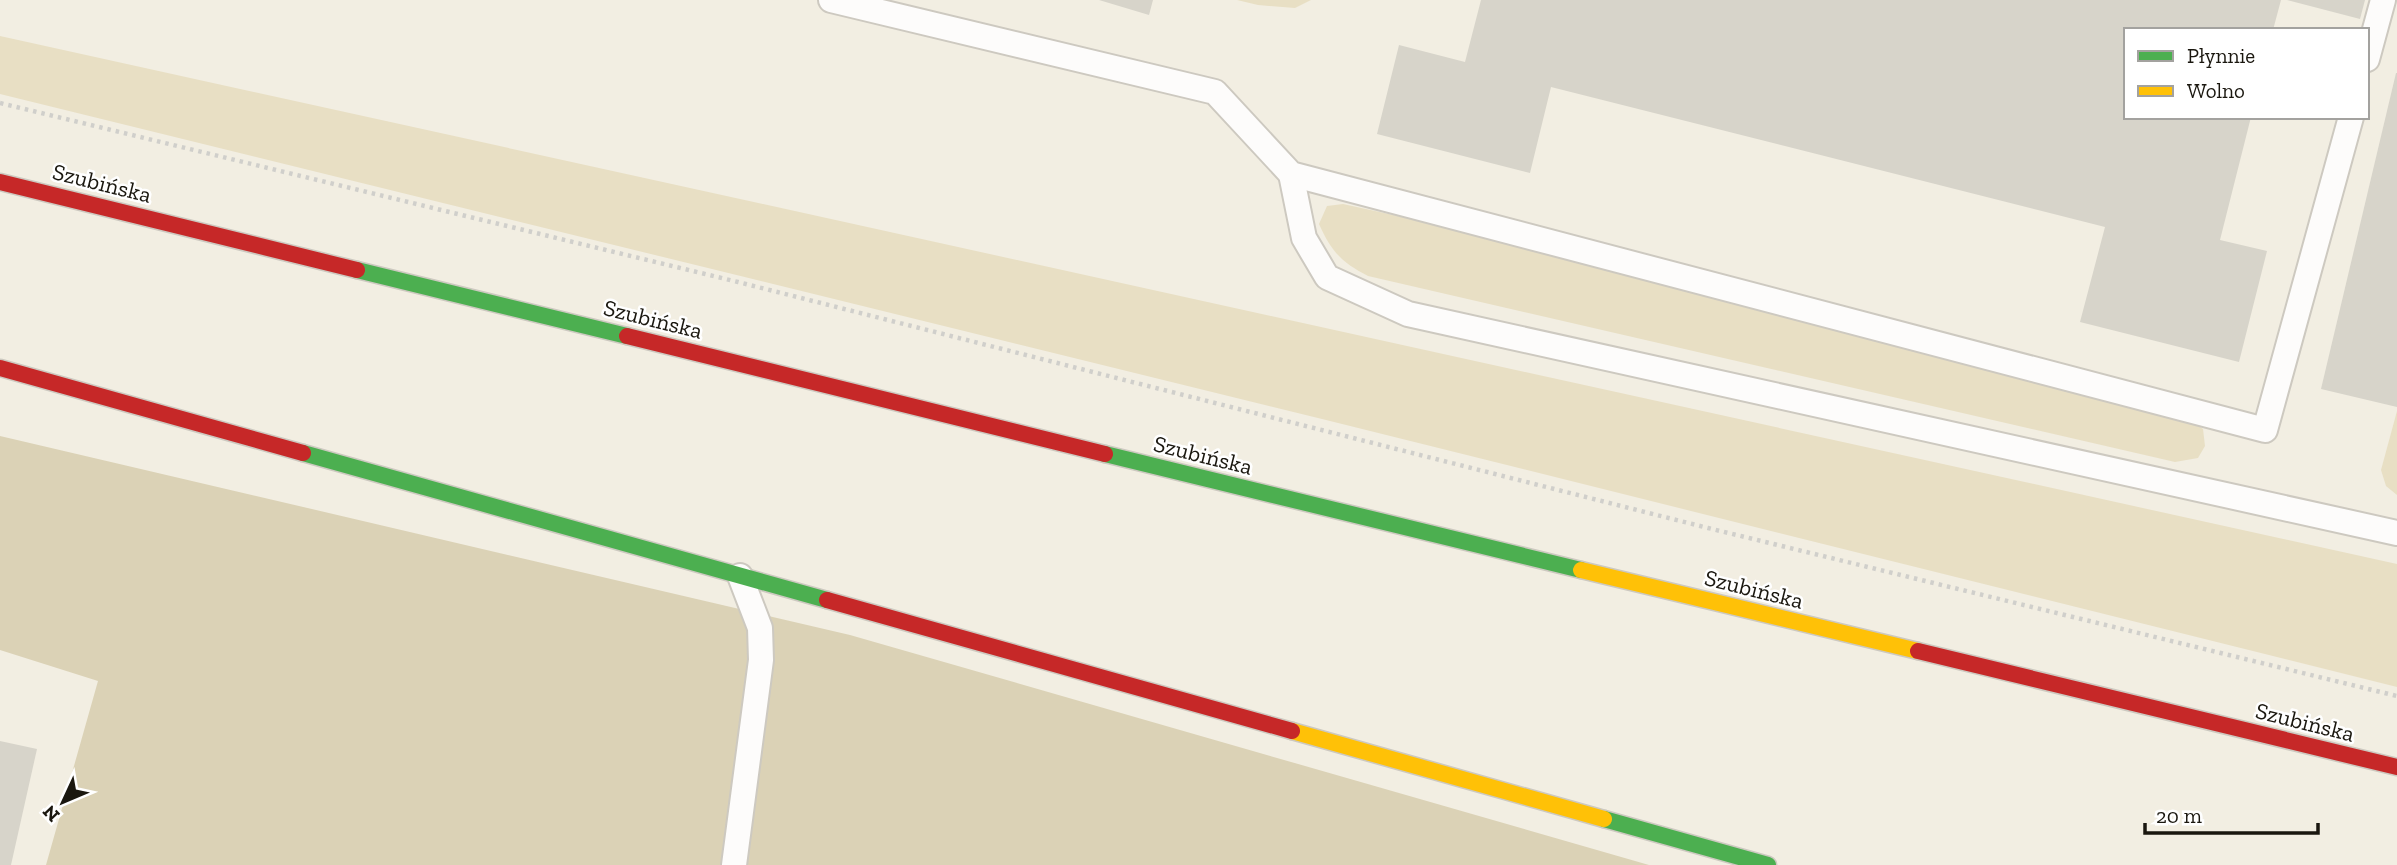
<svg xmlns="http://www.w3.org/2000/svg" width="2397" height="865" font-family="'Zilla Slab',serif">
<style>
.green{fill:#e8dfc4}
.forest{fill:#dbd2b6}
.building{fill:#d7d4ca}
.lines{fill:none;stroke-linecap:round;stroke-linejoin:round}
.lane-casing{stroke:#cdc9c0;stroke-width:28}
.fast-casing{stroke:#cdc9c0;stroke-width:19}
.slow-casing{stroke:#cdc9c0;stroke-width:19}
.jam-casing{stroke:#cdc9c0;stroke-width:19}
.path{stroke:#d0cfcb;stroke-width:4.5;stroke-dasharray:3.5 5;stroke-linecap:butt}
.lane{stroke:#fdfcfb;stroke-width:24}
.fast{stroke:#4caf50;stroke-width:16}
.slow{stroke:#ffc107;stroke-width:16}
.jam{stroke:#c62828;stroke-width:16}
.labels{text-anchor:middle;stroke-width:5;stroke-linejoin:round;paint-order:stroke}
.street-label{font-size:23px;fill:#1a170f;stroke:#fff}
</style>
<rect width="100%" height="100%" fill="#f2eee2"/>
<!-- green -->
<g class="green">
<path d="M 1237,0 L 1311,0 L 1295,8 L 1258,5 Z"/>
<path d="M 0,36 L 2397,564 L 2397,687 L 1322,419 L 0,94 Z"/>
<path d="M 1343,204 L 1398,216 L 2192,421 L 2203,429 L 2205,446 L 2198,458 L 2175,462 L 1368,276 C 1341,262 1331,251 1319,224 L 1327,206 Z"/>
<path d="M 2397,411 L 2397,495 L 2386,486 L 2381,470 Z"/>
</g>
<!-- forest -->
<path class="forest" d="M 0,436 L 850,635 L 1649,865 L 46,865 L 98,681 L 0,650 Z"/>
<!-- building -->
<g class="building">
<path d="M 1099,0 L 1153,0 L 1149,15 Z"/>
<path d="M 1481,0 L 2281,0 L 2273,30 L 2126,30 L 2126,117 L 2251,117 L 2220,240 L 2267,251 L 2239,362 L 2080,322 L 2105,227 L 1551,87 L 1530,173 L 1377,134 L 1399,45 L 1465,62 Z"/>
<path d="M 2287,0 L 2365,0 L 2360,19 Z"/>
<path d="M 2396,73 L 2397,73 L 2397,407 L 2321,389 Z"/>
<path d="M 0,741 L 37,749 L 11,865 L 0,865 Z"/>
</g>
<g class="lines">
<!-- lane casing -->
<g class="lane-casing">
<g id="lane">
<path d="M 831,0 L 1215,92 L 1291,174 L 2265,430 L 2351,117"/>
<path d="M 2367,59 L 2383,0"/>
<path d="M 1291,174 L 1304,238 L 1327,277 L 1408,314 L 2397,533"/>
<path d="M 734,865 L 761,660 L 760,628 L 740,576"/>
</g>
</g>
<!-- fast casing -->
<g class="fast-casing">
<g id="fast">
<path d="M 357,270 L 627,336"/>
<path d="M 303,453 L 827,600"/>
<path d="M 1105,454 L 1581,570"/>
<path d="M 1604,819 L 1768,865"/>
</g>
</g>
<!-- slow casing -->
<g class="slow-casing">
<g id="slow">
<path d="M 1581,570 L 1918,651"/>
<path d="M 1292,731 L 1604,819"/>
</g>
</g>
<!-- jam casing -->
<g class="jam-casing">
<g id="jam">
<path d="M 0,182 L 357,270"/>
<path d="M 627,336 L 1105,454"/>
<path d="M 0,368 L 303,453"/>
<path d="M 827,600 L 1292,731"/>
<path d="M 1918,651 L 2397,767"/>
</g>
</g>
<!-- path -->
<path class="path" d="M 0,103 L 738,282 L 1708,528 L 2397,696"/>
<!-- lane -->
<use href="#lane" class="lane"/>
<!-- fast -->
<use href="#fast" class="fast"/>
<!-- slow -->
<use href="#slow" class="slow"/>
<!-- jam -->
<use href="#jam" class="jam"/>
</g>
<g class="labels">
<!-- street labels -->
<g class="street-label">
<text transform="translate(102 183) rotate(14)" y="8">Szubińska</text>
<text transform="translate(653 319) rotate(14)" y="8">Szubińska</text>
<text transform="translate(1203 455) rotate(14)" y="8">Szubińska</text>
<text transform="translate(1754 589) rotate(14)" y="8">Szubińska</text>
<text transform="translate(2305 722) rotate(14)" y="8">Szubińska</text>
</g>
</g>
<!-- legend -->
<rect x="2124" y="28" width="245" height="91" fill="#ffffff" stroke="#a3a29f" stroke-width="2"/>
<rect x="2138" y="51" width="35" height="10" fill="#4caf50" stroke="#a3a29f" stroke-width="2"/>
<text x="2187" y="63" font-size="21" fill="#1a170f">Płynnie</text>
<rect x="2138" y="86" width="35" height="10" fill="#ffc107" stroke="#a3a29f" stroke-width="2"/>
<text x="2187" y="98" font-size="21" fill="#1a170f">Wolno</text>
<!-- north arrow -->
<g transform="translate(63 802) rotate(226)" stroke="#ffffff" stroke-width="5" paint-order="stroke">
<path d="M0-5L12 26L0 18L-12 26Z" fill="#1a170f"/>
<text y="-10" font-size="19" font-weight="bold" text-anchor="middle" fill="#1a170f">N</text>
</g>
<!-- scale -->
<path d="M2145 823v10h173v-10" fill="none" stroke="#1a170f" stroke-width="3.5"/>
<text x="2156" y="823" font-size="21" fill="#1a170f" stroke="#ffffff" stroke-width="5" paint-order="stroke">20 m</text>
</svg>
